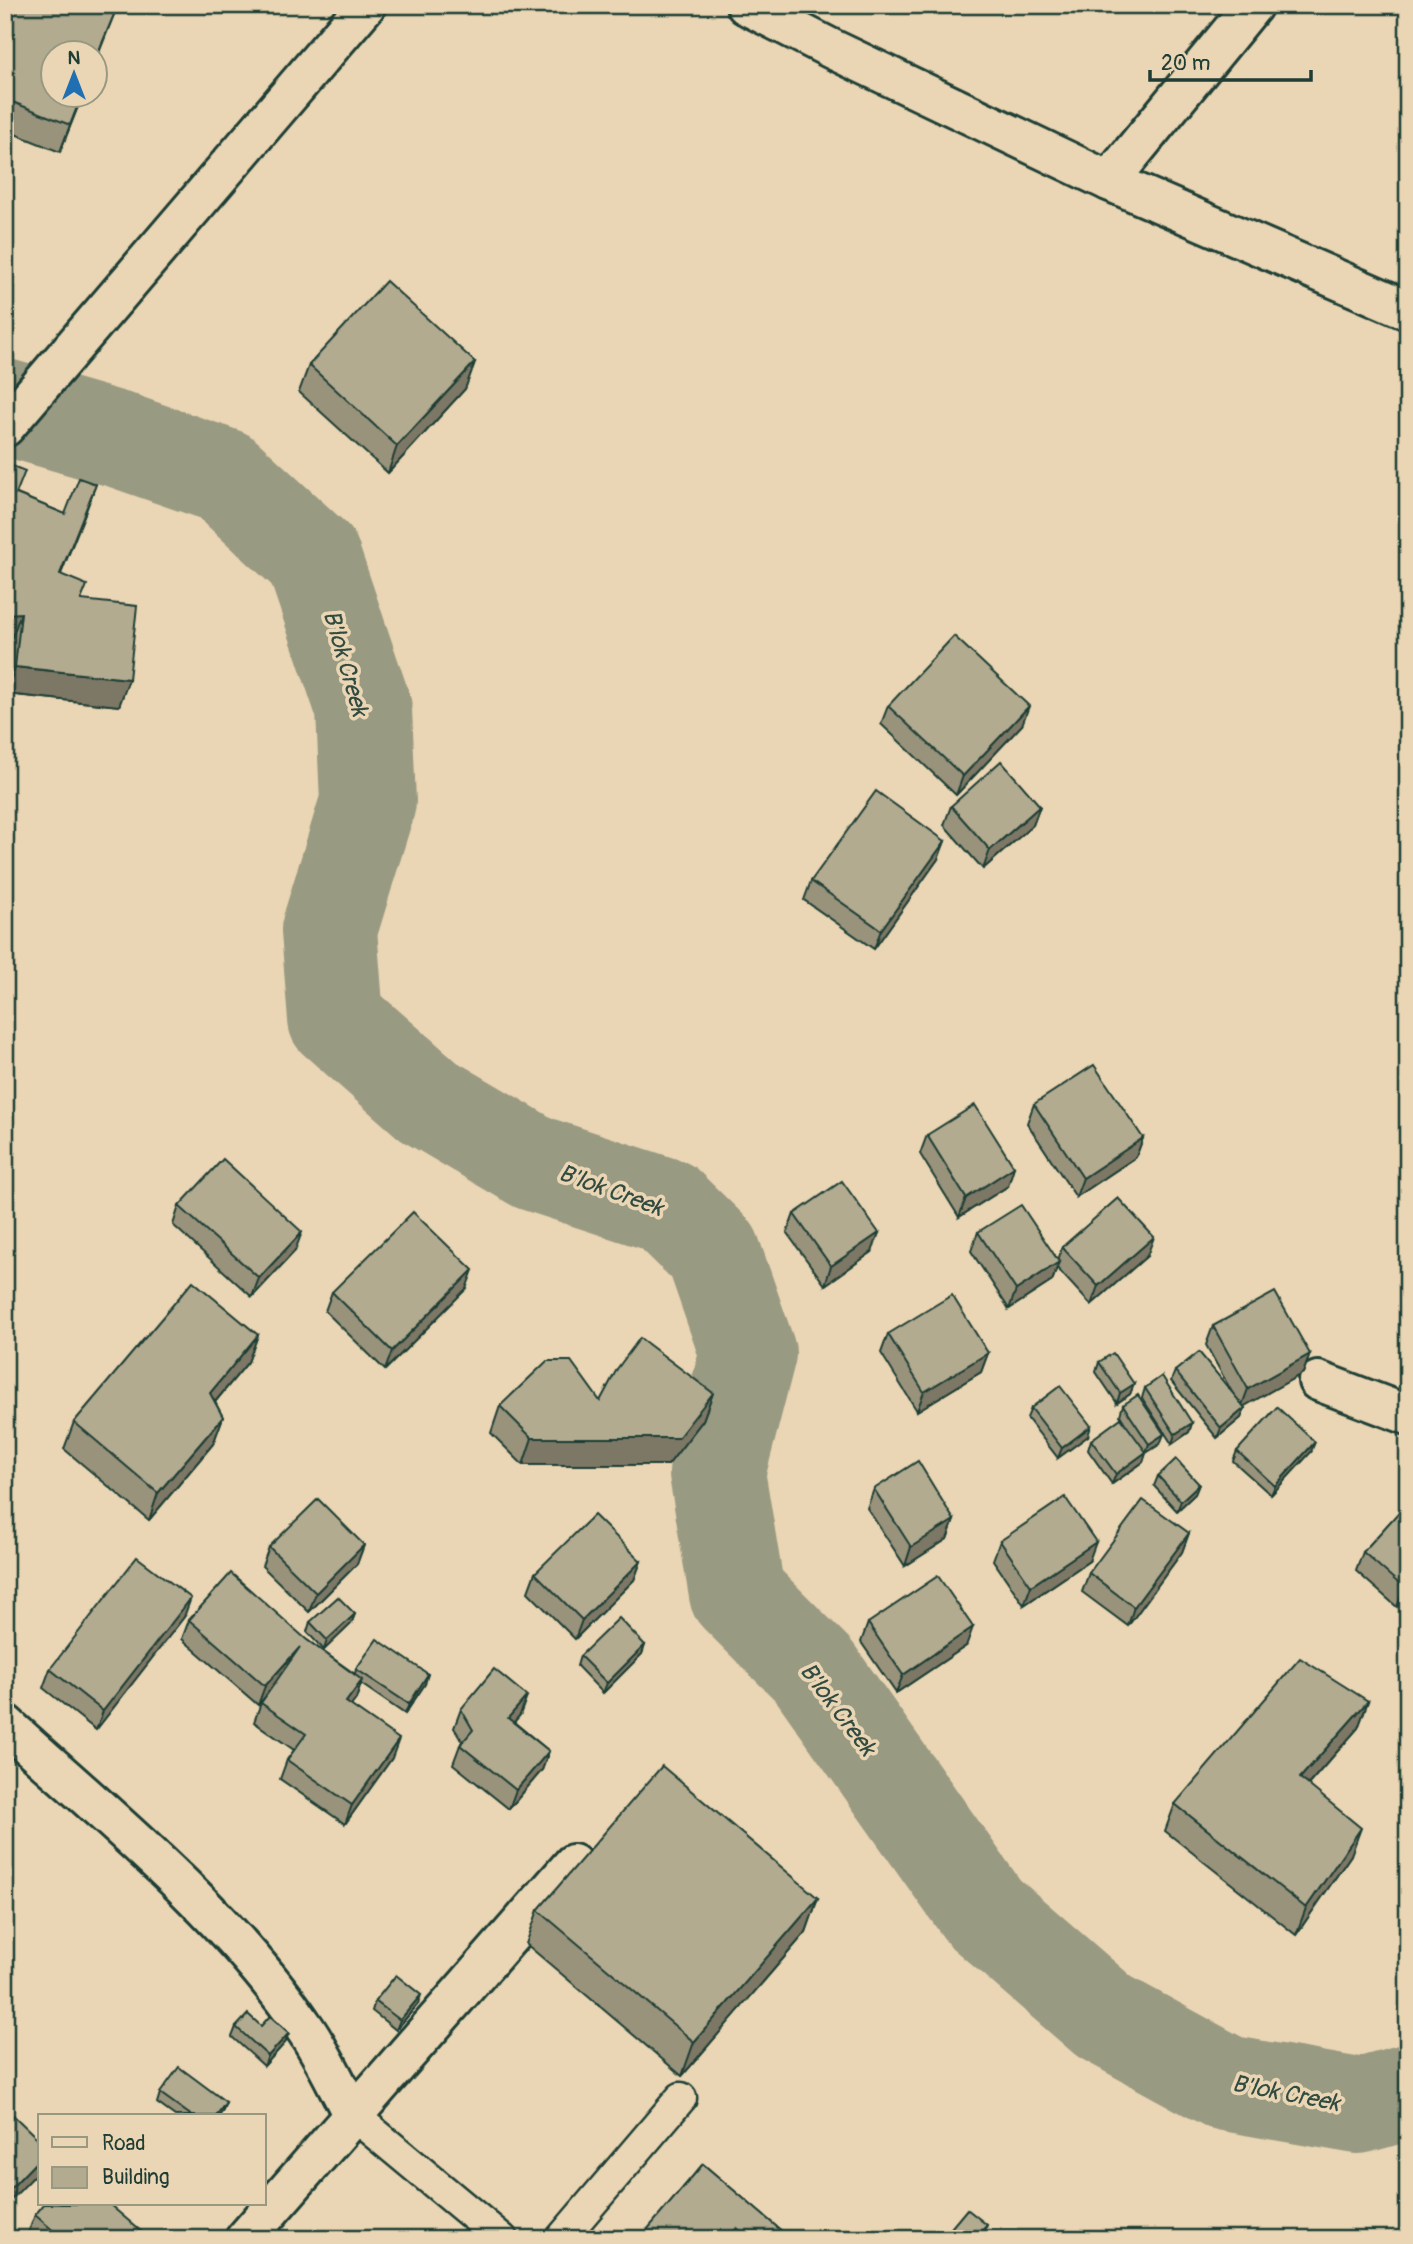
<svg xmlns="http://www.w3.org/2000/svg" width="1413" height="2244" font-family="Pangolin,sans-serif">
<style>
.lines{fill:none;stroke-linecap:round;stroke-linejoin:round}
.river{stroke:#999a82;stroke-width:96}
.lane-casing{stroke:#1f3d34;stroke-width:35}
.street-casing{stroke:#1f3d34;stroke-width:44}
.lane{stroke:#ead6b4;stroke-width:30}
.street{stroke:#ead6b4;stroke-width:38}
.wall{fill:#99937c;stroke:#1f3d34;stroke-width:2}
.shaded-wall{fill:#7d7865;stroke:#1f3d34;stroke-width:2}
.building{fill:#b2ab90;stroke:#1f3d34;stroke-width:2}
.labels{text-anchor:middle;stroke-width:7;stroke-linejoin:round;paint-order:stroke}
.water-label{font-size:24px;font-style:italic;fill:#314b40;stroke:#ead6b4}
</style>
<rect width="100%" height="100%" fill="#ead6b4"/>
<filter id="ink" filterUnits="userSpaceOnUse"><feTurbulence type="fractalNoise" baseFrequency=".0143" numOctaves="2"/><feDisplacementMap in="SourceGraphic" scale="14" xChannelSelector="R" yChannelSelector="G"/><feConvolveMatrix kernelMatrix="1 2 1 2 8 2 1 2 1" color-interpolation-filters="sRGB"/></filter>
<g filter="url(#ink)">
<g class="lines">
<!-- river -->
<path class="river" d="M 5,407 L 123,441 L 224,476 L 313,558 L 364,709 L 368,802 L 329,930 L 336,1019 L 429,1101 L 534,1163 L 666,1206 L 713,1252 L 748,1353 L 717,1473 L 737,1594 L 814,1671 L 984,1912 L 1105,2017 L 1226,2083 L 1358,2106 L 1408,2092"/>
<!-- lane casing -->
<g class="lane-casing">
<g id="lane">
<path d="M 353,2115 L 502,2239"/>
<path d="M 561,2239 L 681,2098"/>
</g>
</g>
<!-- street casing -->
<g class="street-casing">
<g id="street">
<path d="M 746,5 L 832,49 L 1109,181 L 1408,310"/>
<path d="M 1109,181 L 1253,5"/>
<path d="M 5,427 L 366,5"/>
<path d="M 1318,1381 L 1408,1415"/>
<path d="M 5,1724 C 107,1817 226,1912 304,2027 C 323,2054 337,2086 353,2115"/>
<path d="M 245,2239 L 573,1864"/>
</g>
</g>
<!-- lane -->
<use href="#lane" class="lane"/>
<!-- street -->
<use href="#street" class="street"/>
</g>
<!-- wall -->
<g class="wall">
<path d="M 5,5 L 115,12 L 60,152 L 5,130 Z"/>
<path d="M 475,362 L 465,389 L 388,473 L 299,392 L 309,365 Z"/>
<path d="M 96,484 L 61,574 L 82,600 L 129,679 L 119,706 L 6,694 L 11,640 L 17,494 L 65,514 Z"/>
<path d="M 888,706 L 1022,725 L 956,795 L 881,724 Z"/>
<path d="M 951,806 L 1040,806 L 1033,825 L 983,869 L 944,825 Z"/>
<path d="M 945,841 L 938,859 L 874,949 L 804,900 L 811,881 Z"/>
<path d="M 1034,1104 L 1143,1138 L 1136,1157 L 1076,1197 L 1027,1123 Z"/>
<path d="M 927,1135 L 1008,1186 L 959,1217 L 920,1154 Z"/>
<path d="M 179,1206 L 295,1251 L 252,1297 L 173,1225 Z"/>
<path d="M 794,1214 L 872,1252 L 825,1285 L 787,1233 Z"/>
<path d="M 978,1232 L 1058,1261 L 1062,1247 L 1147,1256 L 1091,1305 L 1057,1268 L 1052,1281 L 1009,1309 L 971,1251 Z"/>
<path d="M 466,1289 L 385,1370 L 325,1311 L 332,1292 Z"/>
<path d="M 1213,1326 L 1310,1354 L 1303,1373 L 1243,1406 L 1245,1408 L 1241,1418 L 1217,1438 L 1171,1381 L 1175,1371 L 1234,1396 L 1206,1345 Z"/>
<path d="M 888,1334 L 988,1353 L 981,1372 L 917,1411 L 881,1353 Z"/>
<path d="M 258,1335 L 248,1362 L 215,1402 L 223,1417 L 213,1444 L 149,1520 L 64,1449 L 74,1422 Z"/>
<path d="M 1099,1362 L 1134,1384 L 1130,1394 L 1117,1403 L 1096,1372 Z"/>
<path d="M 1145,1388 L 1192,1423 L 1189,1432 L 1172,1444 L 1142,1398 Z"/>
<path d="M 713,1393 L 703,1420 L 668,1465 L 523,1465 L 491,1433 L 500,1406 L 600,1401 Z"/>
<path d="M 1123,1405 L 1160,1444 L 1146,1453 L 1143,1462 L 1112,1484 L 1088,1450 L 1091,1440 L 1126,1425 L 1120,1415 Z"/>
<path d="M 1031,1408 L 1088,1436 L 1058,1458 L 1027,1418 Z"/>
<path d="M 1237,1451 L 1311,1452 L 1271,1495 L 1233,1461 Z"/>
<path d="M 1158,1476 L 1199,1484 L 1195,1494 L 1177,1511 L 1154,1486 Z"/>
<path d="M 874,1489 L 954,1520 L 947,1539 L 905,1566 L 867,1508 Z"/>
<path d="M 1408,1502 L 1408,1595 L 1397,1607 L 1356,1571 L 1363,1552 Z"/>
<path d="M 1189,1533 L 1182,1552 L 1128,1626 L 1082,1592 L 1089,1573 Z"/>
<path d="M 1000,1541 L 1089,1561 L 1024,1605 L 993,1560 Z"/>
<path d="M 364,1545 L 357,1564 L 309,1612 L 262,1566 L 269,1547 Z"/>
<path d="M 641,1561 L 634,1580 L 575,1639 L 528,1592 L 535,1573 Z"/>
<path d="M 355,1614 L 351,1624 L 324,1650 L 307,1632 L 310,1622 Z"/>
<path d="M 184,1617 L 96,1730 L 43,1688 L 50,1669 Z"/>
<path d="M 189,1620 L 307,1640 L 355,1674 L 356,1669 L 425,1684 L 405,1714 L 361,1684 L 356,1699 L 351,1705 L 392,1758 L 345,1824 L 280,1779 L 287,1760 L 294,1750 L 254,1722 L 261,1703 L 266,1696 L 258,1705 L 182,1639 Z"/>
<path d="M 868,1623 L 966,1646 L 896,1693 L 861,1642 Z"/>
<path d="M 645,1645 L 642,1654 L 603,1693 L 577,1666 L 580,1656 Z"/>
<path d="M 1368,1701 L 1358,1728 L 1308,1785 L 1351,1855 L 1296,1935 L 1165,1831 L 1175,1804 Z"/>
<path d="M 461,1709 L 520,1715 L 514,1722 L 549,1751 L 542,1770 L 509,1809 L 453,1764 L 460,1745 L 463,1742 L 454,1728 Z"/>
<path d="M 818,1898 L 806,1932 L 682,2076 L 526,1944 L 538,1910 Z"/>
<path d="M 375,2001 L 418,2004 L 396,2030 L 372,2011 Z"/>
<path d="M 261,2026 L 285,2043 L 264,2066 L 232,2037 L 236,2027 Z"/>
<path d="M 160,2093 L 226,2102 L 222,2112 L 219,2116 L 175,2116 L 157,2103 Z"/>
<path d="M 703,2164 L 791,2239 L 640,2239 Z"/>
<path d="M 35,2215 L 150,2239 L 34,2239 L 28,2233 Z"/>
</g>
<!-- shaded-wall -->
<g class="shaded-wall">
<path d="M 82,94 L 83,94 L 60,152 L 70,125 Z"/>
<path d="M 475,362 L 465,389 L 388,473 L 397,446 Z"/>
<path d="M 96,484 L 86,511 L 50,601 L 60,574 Z"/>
<path d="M 21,613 L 11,640 L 5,640 L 5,614 Z"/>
<path d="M 15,667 L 129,679 L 119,706 L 6,694 Z"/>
<path d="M 1029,706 L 1022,725 L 956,795 L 963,776 Z"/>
<path d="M 1040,806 L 1033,825 L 983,869 L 990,850 Z"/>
<path d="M 945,841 L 938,859 L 874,949 L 881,930 Z"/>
<path d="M 1143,1138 L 1136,1157 L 1076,1197 L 1083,1178 Z"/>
<path d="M 1014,1167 L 1008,1186 L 959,1217 L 966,1198 Z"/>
<path d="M 302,1232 L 295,1251 L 252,1297 L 259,1278 Z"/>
<path d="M 879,1233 L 872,1252 L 825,1285 L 831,1266 Z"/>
<path d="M 1154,1237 L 1147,1256 L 1091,1305 L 1098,1286 Z"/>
<path d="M 1059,1262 L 1052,1281 L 1009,1309 L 1016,1290 Z"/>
<path d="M 473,1270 L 466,1289 L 385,1370 L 392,1351 Z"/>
<path d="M 258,1335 L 248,1362 L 200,1420 L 210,1393 Z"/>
<path d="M 988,1353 L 981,1372 L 917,1411 L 924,1392 Z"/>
<path d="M 1310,1354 L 1303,1373 L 1241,1408 L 1248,1389 Z"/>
<path d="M 1134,1384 L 1130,1394 L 1117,1403 L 1120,1393 Z"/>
<path d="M 713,1393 L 703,1420 L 668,1465 L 523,1465 L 532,1438 Z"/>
<path d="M 1245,1408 L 1241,1418 L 1217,1438 L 1221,1428 Z"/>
<path d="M 223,1417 L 213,1444 L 149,1520 L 158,1493 Z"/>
<path d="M 1192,1423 L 1189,1432 L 1172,1444 L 1175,1434 Z"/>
<path d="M 1091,1426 L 1088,1436 L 1058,1458 L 1062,1448 Z"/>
<path d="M 1164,1434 L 1160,1444 L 1146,1453 L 1143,1462 L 1112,1484 L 1116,1474 L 1146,1452 L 1149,1444 Z"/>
<path d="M 1315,1442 L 1311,1452 L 1271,1495 L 1275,1486 Z"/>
<path d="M 1199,1484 L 1195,1494 L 1177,1511 L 1181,1501 Z"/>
<path d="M 954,1520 L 947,1539 L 905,1566 L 911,1547 Z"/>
<path d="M 1189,1533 L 1182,1552 L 1128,1626 L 1134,1607 Z"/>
<path d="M 1096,1542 L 1089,1561 L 1024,1605 L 1031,1586 Z"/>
<path d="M 364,1545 L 357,1564 L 309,1612 L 316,1593 Z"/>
<path d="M 641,1561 L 634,1580 L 575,1639 L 582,1620 Z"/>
<path d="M 1408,1584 L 1408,1595 L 1397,1607 L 1404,1588 Z"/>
<path d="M 191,1598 L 184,1617 L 96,1730 L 103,1711 Z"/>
<path d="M 355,1614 L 351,1624 L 324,1650 L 327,1640 Z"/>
<path d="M 973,1627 L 966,1646 L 896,1693 L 903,1675 Z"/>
<path d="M 645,1645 L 642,1654 L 603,1693 L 607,1683 Z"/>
<path d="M 300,1647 L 294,1665 L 258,1705 L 265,1686 Z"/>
<path d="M 428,1674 L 425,1684 L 405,1714 L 409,1704 Z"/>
<path d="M 362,1680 L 356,1699 L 340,1721 L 346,1702 Z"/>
<path d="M 527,1696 L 520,1715 L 501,1737 L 508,1718 Z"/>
<path d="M 1368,1701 L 1358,1728 L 1290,1805 L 1300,1778 Z"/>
<path d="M 399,1739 L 392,1758 L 345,1824 L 352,1805 Z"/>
<path d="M 549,1751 L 542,1770 L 509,1809 L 516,1790 Z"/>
<path d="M 1361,1828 L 1351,1855 L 1296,1935 L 1306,1908 Z"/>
<path d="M 818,1898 L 806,1932 L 682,2076 L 694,2042 Z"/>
<path d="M 421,1995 L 418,2004 L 396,2030 L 400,2020 Z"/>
<path d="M 289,2033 L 285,2043 L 264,2066 L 268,2056 Z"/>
<path d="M 226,2102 L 222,2112 L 219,2116 L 216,2116 Z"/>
<path d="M 40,2158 L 40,2170 L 5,2206 L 5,2194 Z"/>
<path d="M 987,2225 L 982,2239 L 975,2239 Z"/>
<path d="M 737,2228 L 733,2239 L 727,2239 Z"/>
</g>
<!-- building -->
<g class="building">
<path d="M 5,5 L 99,5 L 115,12 L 94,63 L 94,52 L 52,52 L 52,94 L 82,94 L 70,125 L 5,99 Z"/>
<path d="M 386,281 L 475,362 L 397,446 L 309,365 Z"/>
<path d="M 5,463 L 25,471 L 16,494 L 65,514 L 79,478 L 96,484 L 60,574 L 87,585 L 81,600 L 137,606 L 129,679 L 15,667 L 21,613 L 5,614 Z"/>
<path d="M 954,636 L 1029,706 L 963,776 L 888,706 Z"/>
<path d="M 1001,761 L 1040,806 L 990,850 L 951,806 Z"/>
<path d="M 876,791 L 945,841 L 881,930 L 811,881 Z"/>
<path d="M 1094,1065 L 1143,1138 L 1083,1178 L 1034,1104 Z"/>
<path d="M 975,1105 L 1014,1167 L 966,1198 L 927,1135 Z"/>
<path d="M 223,1159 L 302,1232 L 259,1278 L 179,1206 Z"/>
<path d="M 842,1181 L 879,1233 L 831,1266 L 794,1214 Z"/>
<path d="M 1118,1198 L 1154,1237 L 1098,1286 L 1062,1247 Z"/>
<path d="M 1021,1205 L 1059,1262 L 1016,1290 L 978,1232 Z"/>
<path d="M 413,1212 L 473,1270 L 392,1351 L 332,1292 Z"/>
<path d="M 193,1281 L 258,1335 L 210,1393 L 223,1417 L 158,1493 L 74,1422 Z"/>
<path d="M 1275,1292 L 1310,1354 L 1248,1389 L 1213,1326 Z"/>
<path d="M 952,1295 L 988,1353 L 924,1392 L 888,1334 Z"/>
<path d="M 640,1338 L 713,1393 L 678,1438 L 532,1438 L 500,1406 L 547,1361 L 571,1361 L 600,1401 L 617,1369 Z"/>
<path d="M 1199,1352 L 1245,1408 L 1221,1428 L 1175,1371 Z"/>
<path d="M 1113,1353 L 1134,1384 L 1120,1393 L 1099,1362 Z"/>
<path d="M 1162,1376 L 1192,1423 L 1175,1434 L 1145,1388 Z"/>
<path d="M 1060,1386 L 1091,1426 L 1062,1448 L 1031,1408 Z"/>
<path d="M 1138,1395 L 1164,1434 L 1149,1444 L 1123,1405 Z"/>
<path d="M 1277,1407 L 1315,1442 L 1275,1486 L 1237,1451 Z"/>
<path d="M 1121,1418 L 1146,1452 L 1116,1474 L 1091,1440 Z"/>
<path d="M 1176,1459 L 1199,1484 L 1181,1501 L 1158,1476 Z"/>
<path d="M 918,1461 L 954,1520 L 911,1547 L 874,1489 Z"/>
<path d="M 1065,1497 L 1096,1542 L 1031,1586 L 1000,1541 Z"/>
<path d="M 318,1499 L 364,1545 L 316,1593 L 269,1547 Z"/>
<path d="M 1143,1500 L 1189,1533 L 1134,1607 L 1089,1573 Z"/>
<path d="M 1408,1502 L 1408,1584 L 1404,1588 L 1363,1552 Z"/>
<path d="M 594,1515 L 641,1561 L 582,1620 L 535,1573 Z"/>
<path d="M 137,1557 L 191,1598 L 103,1711 L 50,1669 Z"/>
<path d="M 231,1573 L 307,1640 L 362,1680 L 346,1702 L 399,1739 L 352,1805 L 287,1760 L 306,1734 L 261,1703 L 300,1647 L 265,1686 L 189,1620 Z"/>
<path d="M 938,1576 L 973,1627 L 903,1675 L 868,1623 Z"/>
<path d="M 338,1597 L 355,1614 L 327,1640 L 310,1622 Z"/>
<path d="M 619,1618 L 645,1645 L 607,1683 L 580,1656 Z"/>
<path d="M 377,1639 L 428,1674 L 409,1704 L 356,1669 Z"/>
<path d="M 1300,1658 L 1368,1701 L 1300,1778 L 1361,1828 L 1306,1908 L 1175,1804 Z"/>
<path d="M 494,1669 L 527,1696 L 508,1718 L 549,1751 L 516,1790 L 460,1745 L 473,1730 L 461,1709 Z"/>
<path d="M 662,1766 L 818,1898 L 694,2042 L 538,1910 Z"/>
<path d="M 396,1975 L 421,1995 L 400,2020 L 375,2001 Z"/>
<path d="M 248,2014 L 261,2026 L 270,2016 L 289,2033 L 268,2056 L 236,2027 Z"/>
<path d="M 179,2067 L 226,2102 L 216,2116 L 192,2116 L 160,2093 Z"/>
<path d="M 11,2113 L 40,2141 L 40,2158 L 5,2194 L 5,2119 Z"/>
<path d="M 703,2164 L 791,2239 L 750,2239 L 737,2228 L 727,2239 L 643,2239 L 641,2237 Z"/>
<path d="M 44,2204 L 109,2204 L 150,2239 L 63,2239 L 35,2215 Z"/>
<path d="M 967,2209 L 987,2225 L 975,2239 L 942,2239 Z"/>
</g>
</g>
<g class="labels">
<!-- water labels -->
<g class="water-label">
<text transform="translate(346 663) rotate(74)" y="8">B'lok Creek</text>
<text transform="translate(611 1190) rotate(20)" y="8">B'lok Creek</text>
<text transform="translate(838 1709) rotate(53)" y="8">B'lok Creek</text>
<text transform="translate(1286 2093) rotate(11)" y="8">B'lok Creek</text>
</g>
</g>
<!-- margin -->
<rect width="1413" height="2244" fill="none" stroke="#ead6b4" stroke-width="28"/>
<rect x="14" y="14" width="1385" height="2216" fill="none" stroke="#1f3d34" stroke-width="2.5" filter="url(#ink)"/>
<!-- legend -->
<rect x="38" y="2114" width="228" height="91" fill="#ead6b4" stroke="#999981" stroke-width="2"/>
<rect x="52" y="2137" width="35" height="10" fill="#ead6b4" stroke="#999981" stroke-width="2"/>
<text x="102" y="2150" font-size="21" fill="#1f3d34">Road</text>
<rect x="52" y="2167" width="35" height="21" fill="#b2ab90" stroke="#999981" stroke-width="2"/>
<text x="102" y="2184" font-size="21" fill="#1f3d34">Building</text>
<!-- north arrow -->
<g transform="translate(74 74)"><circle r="33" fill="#ead6b4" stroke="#999981" stroke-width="2"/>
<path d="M0-5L12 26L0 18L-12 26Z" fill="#1f6fb2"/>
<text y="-10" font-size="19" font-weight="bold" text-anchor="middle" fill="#1f3d34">N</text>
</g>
<!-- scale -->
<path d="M1150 70v10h161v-10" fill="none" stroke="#1f3d34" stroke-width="3.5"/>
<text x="1161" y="70" font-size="21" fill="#1f3d34" stroke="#ead6b4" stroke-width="5" paint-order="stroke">20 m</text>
</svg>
